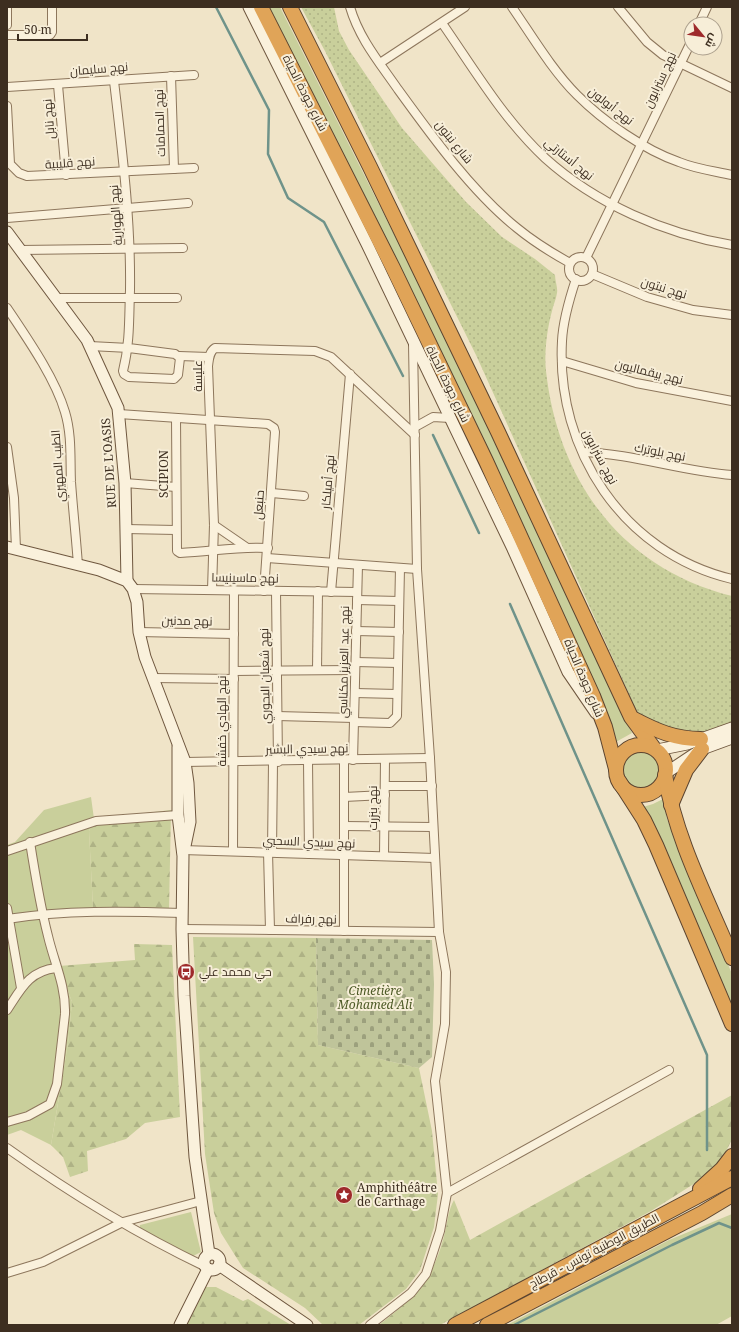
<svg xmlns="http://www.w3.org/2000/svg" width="739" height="1332" font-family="'Noto Serif',Cairo,serif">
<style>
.grass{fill:#c9cf9b}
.forest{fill:url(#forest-firs)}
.cemetery{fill:url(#cemetery-stones)}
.park{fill:url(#park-dots)}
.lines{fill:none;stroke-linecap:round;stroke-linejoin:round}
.stream{stroke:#6f938a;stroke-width:2.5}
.street-casing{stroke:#8d765c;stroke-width:10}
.secondary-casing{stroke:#6f573f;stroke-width:13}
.highway-casing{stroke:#5b4430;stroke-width:16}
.street{stroke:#faf1dc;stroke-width:8}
.secondary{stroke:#faf1dc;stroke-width:11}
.highway{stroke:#e0a458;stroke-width:14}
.labels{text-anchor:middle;stroke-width:4;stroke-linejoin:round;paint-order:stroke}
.street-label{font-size:12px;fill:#3d2e20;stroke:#f7eed8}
.poi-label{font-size:12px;fill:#3d2e20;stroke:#f7eed8;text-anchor:start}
.park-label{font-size:12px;font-style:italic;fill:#4d5a26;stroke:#f7eed8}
</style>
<defs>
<pattern id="forest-firs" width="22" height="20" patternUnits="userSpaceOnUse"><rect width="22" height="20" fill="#c9cf9b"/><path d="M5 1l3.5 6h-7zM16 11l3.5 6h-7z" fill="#aeb285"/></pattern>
<pattern id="cemetery-stones" width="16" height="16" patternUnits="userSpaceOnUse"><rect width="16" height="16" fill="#bfc49a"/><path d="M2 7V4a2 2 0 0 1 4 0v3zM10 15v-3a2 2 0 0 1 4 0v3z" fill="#9ca07d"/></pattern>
<pattern id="park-dots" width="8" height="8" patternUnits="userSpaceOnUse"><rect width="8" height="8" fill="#c9cf9b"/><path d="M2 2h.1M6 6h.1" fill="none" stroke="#aeb285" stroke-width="1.8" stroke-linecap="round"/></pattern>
</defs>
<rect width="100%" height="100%" fill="#f0e4c8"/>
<!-- grass -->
<g class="grass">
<path d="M 264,7 L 280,7 L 458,362 L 632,733 L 614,743 Z"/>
<circle cx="640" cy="770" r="20"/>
<path d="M 91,797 L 94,819 L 89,831 L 93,908 L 46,914 L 59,966 L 72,1002 L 68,1043 L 51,1145 L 21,1130 L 7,1135 L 7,845 L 15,842 L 44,810 Z"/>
<path d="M 663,799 L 667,819 L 732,974 L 732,1010 L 643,807 L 653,804 Z"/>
<path d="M 191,1212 L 201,1252 L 193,1256 L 139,1231 L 140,1225 Z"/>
<path d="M 732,1214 L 732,1316 L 716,1325 L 507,1325 L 669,1240 Z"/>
</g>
<!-- forest -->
<g class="forest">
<path d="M 171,810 L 169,911 L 93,908 L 89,831 L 94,819 Z"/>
<path d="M 193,937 L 316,938 L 318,1045 L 419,1068 L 432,1131 L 438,1194 L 434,1227 L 420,1270 L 406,1289 L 359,1325 L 323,1325 L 305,1308 L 243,1268 L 221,1233 L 214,1213 L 205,1154 Z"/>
<path d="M 134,944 L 172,945 L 180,1117 L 145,1123 L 126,1139 L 87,1151 L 88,1171 L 70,1177 L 63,1157 L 51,1145 L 68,1043 L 72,1002 L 59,966 L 135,960 Z"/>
<path d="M 732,1095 L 732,1139 L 720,1164 L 700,1180 L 651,1211 L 440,1325 L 379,1325 C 415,1297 434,1279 445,1232 C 448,1220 448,1211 454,1200 L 470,1240 Z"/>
<path d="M 206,1287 L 216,1287 L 243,1301 L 248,1299 L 291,1325 L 187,1325 Z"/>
</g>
<!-- cemetery -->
<path class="cemetery" d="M 316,938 L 432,940 L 434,984 L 432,1057 L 419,1068 L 318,1045 Z"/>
<!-- park -->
<path class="park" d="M 301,7 L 334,7 L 339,31 L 349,50 L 402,128 L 466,202 L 502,237 L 535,259 L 555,275 C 555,281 558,288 557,293 C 556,300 553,305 552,311 C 547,329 544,353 546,371 C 558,481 622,569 732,596 L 732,724 C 691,739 675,733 638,714 L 476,355 L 325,51 Z"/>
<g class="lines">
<!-- stream -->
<g class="stream">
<path d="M 216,7 L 269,110 L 268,154 L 288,198 L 324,222 L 403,376"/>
<path d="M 433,435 L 479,533"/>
<path d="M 510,604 L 707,1055 L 707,1150"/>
<path d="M 514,1325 L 672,1245 L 719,1223 L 732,1228"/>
</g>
<!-- street casing -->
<g class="street-casing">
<g id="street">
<path d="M 350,7 C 359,38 379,62 397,88 C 431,135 472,192 517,228 C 534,242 552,253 570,263"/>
<path d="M 512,7 C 532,36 552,70 577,95 C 603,121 644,150 679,162 C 696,169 714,171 732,175"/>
<path d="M 618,7 L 647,42 L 663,55 L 732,88"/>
<path d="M 442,23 C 474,69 504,120 545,158 C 596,204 665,234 732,245"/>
<path d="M 699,24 L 707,7"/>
<path d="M 7,25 L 7,7"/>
<path d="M 7,35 L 50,35 L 52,32 L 52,7"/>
<path d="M 380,63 L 465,7"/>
<path d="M 171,76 L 174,169"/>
<path d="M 58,85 L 66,175"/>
<path d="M 7,87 L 194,75"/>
<path d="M 7,106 L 10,164 L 19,173 L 27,176 L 194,168"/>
<path d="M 7,218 L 188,203"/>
<path d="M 20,250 L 183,248"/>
<circle cx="581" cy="269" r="12"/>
<path d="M 586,258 L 691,42"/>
<path d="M 592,274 L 647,297 L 693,310 L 732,315"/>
<path d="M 576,279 C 569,300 563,320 562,341 C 556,450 623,553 732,579"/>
<path d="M 56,298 L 177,298"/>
<path d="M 7,308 C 27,338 55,378 65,412 C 72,435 70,459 71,482 C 73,510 76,537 78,565"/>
<path d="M 90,346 L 129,348 L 175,354 L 180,358 L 178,375 L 174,379 L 129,377 L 124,374 L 123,371 C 130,343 129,318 130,290 C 131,219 122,150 114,81"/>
<path d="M 179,356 L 209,357"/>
<path d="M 562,361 L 636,383 L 732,401"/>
<path d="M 119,414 L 268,424 L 274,428 L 275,432 L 264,591"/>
<path d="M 176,418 L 177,551 L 180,553 C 210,552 238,546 268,548"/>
<path d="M 415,427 L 433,417 L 450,418"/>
<path d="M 7,447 L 14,498 L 16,549"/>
<path d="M 583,452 C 633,454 682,471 732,475"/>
<path d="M 125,483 L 176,487"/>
<path d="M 272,493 L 304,496"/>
<path d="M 214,525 L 246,547"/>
<path d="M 126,529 L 176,530"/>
<path d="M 267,558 L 417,569"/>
<path d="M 133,589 L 357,592"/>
<path d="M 212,590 L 214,525 L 208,366 C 209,359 209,352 215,348 L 315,351 L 331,357 L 415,435"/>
<path d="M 276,591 L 278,762"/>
<path d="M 331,592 L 350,374"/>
<path d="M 357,600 L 399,601"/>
<path d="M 356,631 L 399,632"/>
<path d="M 139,632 L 234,634"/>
<path d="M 356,662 L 398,663"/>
<path d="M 317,670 L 318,591"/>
<path d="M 234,671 L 355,670"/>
<path d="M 153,678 L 234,679"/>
<path d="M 355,693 L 397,694"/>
<path d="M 277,716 L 354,718"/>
<path d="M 354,722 L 390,723 L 397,716 L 400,568"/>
<path d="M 344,760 L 344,931"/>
<path d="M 353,760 L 358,565"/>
<path d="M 308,761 L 309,854"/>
<path d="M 185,762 L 430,758"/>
<path d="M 385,786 L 432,786"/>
<path d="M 344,797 L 385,795"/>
<path d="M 344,826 L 433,827"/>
<path d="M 182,850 L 435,858"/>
<path d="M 7,851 L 96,821 L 178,815"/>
<path d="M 233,851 L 234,590"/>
<path d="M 268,852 L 270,930"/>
<path d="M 272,852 L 273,762"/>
<path d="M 384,856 L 385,759"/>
<path d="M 7,908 L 21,988"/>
<path d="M 7,919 C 65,910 124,911 182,913"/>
<path d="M 182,929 L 439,932"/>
<path d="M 7,1010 C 21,989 29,971 56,968"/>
<path d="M 7,1122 L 28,1116 L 50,1104 L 57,1084 L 65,1014 C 66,986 54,962 48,936 C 40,905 35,874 30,842"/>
<path d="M 7,1148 C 70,1193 137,1234 206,1267"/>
<path d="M 447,1193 L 669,1070"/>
<path d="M 7,1273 L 43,1262 L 123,1222 L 201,1201"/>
<path d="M 370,1325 L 411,1293 L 426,1274 L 440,1231 L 447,1193 L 435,1081 L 445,1024 L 446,972 L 439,932 L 430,758 L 417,569 L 413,344"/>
</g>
</g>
<!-- secondary casing -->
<g class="secondary-casing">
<g id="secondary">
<path d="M 249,7 L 367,244 L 513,549 L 568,672 L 596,713"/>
<path d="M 7,232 L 87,340 L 118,408 L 125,483 L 127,581"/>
<path d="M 7,547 L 99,570 L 127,581 L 133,589 L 137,602 L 139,632 L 145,657 L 185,762 L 188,783 L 190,822 L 185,846"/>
<path d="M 178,747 L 178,815 L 183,856 L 182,929 L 184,996 L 195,1157 L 209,1254"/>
<path d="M 657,750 L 687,744 L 732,728"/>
<path d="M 666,773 L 702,749 L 732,738"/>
<circle cx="212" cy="1262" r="8"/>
<path d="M 219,1265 L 307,1325"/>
<path d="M 180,1325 L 208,1269"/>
</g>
</g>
<!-- highway casing -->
<g class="highway-casing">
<g id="highway">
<path d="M 261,7 L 393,268 L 486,461 L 593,696 L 605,727 L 616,769"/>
<path d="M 290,7 L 370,167 L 498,432 L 631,717 L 653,747"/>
<path d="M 634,719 C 657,731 675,739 701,739"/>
<circle cx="641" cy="770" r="25"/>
<path d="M 665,775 C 676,840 707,898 732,958"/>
<path d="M 619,781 L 644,820 L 656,845 L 732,1024"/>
<path d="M 671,805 L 686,770 L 702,749"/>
<path d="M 700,1189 L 722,1169 L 732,1156"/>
<path d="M 455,1325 L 732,1178"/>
<path d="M 487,1325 L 702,1213 L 732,1195"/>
</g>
</g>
<!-- street -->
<use href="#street" class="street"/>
<!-- secondary -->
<use href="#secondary" class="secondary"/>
<!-- highway -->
<use href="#highway" class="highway"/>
</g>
<!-- icons -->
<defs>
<g id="bus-disc" transform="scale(0.9)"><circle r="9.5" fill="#9e2a2b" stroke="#f7eed8"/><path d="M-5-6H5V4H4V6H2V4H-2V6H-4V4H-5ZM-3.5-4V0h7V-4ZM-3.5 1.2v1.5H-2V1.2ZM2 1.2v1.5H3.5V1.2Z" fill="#fff"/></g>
<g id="sight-disc" transform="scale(0.9)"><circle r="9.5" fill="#9e2a2b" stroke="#f7eed8"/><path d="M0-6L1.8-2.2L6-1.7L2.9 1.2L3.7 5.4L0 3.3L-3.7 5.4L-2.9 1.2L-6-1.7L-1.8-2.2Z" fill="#fff"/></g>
</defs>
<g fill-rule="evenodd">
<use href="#bus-disc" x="186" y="972"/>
<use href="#sight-disc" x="344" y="1195"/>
</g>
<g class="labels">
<!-- street labels -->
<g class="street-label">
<text transform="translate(99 69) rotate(-5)" y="4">نهج سليمان</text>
<text transform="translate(660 80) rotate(-65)" y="4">نهج سترابون</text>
<text transform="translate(305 93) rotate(63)" y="4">شارع جودة الحياة</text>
<text transform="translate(611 106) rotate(38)" y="4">نهج أبولون</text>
<text transform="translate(49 119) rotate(-95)" y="4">نهج نابل</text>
<text transform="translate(160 123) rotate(-92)" y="4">نهج الحمامات</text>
<text transform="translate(454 142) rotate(51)" y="4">شارع نبتون</text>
<text transform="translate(569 159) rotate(39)" y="4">نهج أستارتي</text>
<text transform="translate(70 163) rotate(-4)" y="4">نهج قليبية</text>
<text transform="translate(116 215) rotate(-94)" y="4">نهج الهوارية</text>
<text transform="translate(664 288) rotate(17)" y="4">نهج نبتون</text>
<text transform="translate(649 372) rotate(14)" y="4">نهج بيقماليون</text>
<text transform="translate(198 376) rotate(-90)" y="4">عليسة</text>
<text transform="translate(448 384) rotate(64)" y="4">شارع جودة الحياة</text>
<text transform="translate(660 452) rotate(11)" y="4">نهج بلوترك</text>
<text transform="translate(600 457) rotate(62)" y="4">نهج سترابون</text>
<text transform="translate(109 463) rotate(-94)" y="4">RUE DE L'OASIS</text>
<text transform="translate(58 466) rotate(-94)" y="4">الطيب المهيري</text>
<text transform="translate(164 474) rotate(-90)" y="4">SCIPION</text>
<text transform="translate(328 482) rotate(-85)" y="4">نهج أميلكار</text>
<text transform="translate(259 505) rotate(-86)" y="4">حنبعل</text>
<text transform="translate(245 578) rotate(1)" y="4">نهج ماسينيسا</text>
<text transform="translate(187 621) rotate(1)" y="4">نهج مدنين</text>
<text transform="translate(344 662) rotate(-89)" y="4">نهج عبد العزيز مكناسي</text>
<text transform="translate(265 676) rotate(-91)" y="4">نهج شعبان البحوري</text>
<text transform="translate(584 678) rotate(67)" y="4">شارع جودة الحياة</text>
<text transform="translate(222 721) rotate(-90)" y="4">نهج الهادي خفشة</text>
<text transform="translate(307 749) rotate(-1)" y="4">نهج سيدي البشير</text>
<text transform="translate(373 808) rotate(-90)" y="4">نهج بنزرت</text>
<text transform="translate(309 842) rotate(2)" y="4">نهج سيدي السحبي</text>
<text transform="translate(311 919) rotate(1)" y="4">نهج رفراف</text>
<text transform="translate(594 1251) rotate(-28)" y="4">الطريق الوطنية تونس - قرطاج</text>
</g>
<!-- poi labels -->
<g class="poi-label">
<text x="199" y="976">حي محمد علي</text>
<text x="357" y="1192">Amphithéâtre<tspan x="357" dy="14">de Carthage</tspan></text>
</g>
<!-- park labels -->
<g class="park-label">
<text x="375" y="995">Cimetière<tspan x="375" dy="14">Mohamed Ali</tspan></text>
</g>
</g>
<!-- border -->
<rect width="739" height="1332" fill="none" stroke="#3d2e20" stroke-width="16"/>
<!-- north arrow -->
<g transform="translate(703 36) rotate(119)"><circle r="19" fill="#f7eed8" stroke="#ada18e"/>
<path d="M0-3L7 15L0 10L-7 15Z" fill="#9e2a2b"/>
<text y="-6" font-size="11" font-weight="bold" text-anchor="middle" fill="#3d2e20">ش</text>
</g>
<!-- scale -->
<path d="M18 34v6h69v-6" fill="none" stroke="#3d2e20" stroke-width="2"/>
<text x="24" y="34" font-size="12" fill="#3d2e20" stroke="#f7eed8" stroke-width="3" paint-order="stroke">50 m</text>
</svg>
